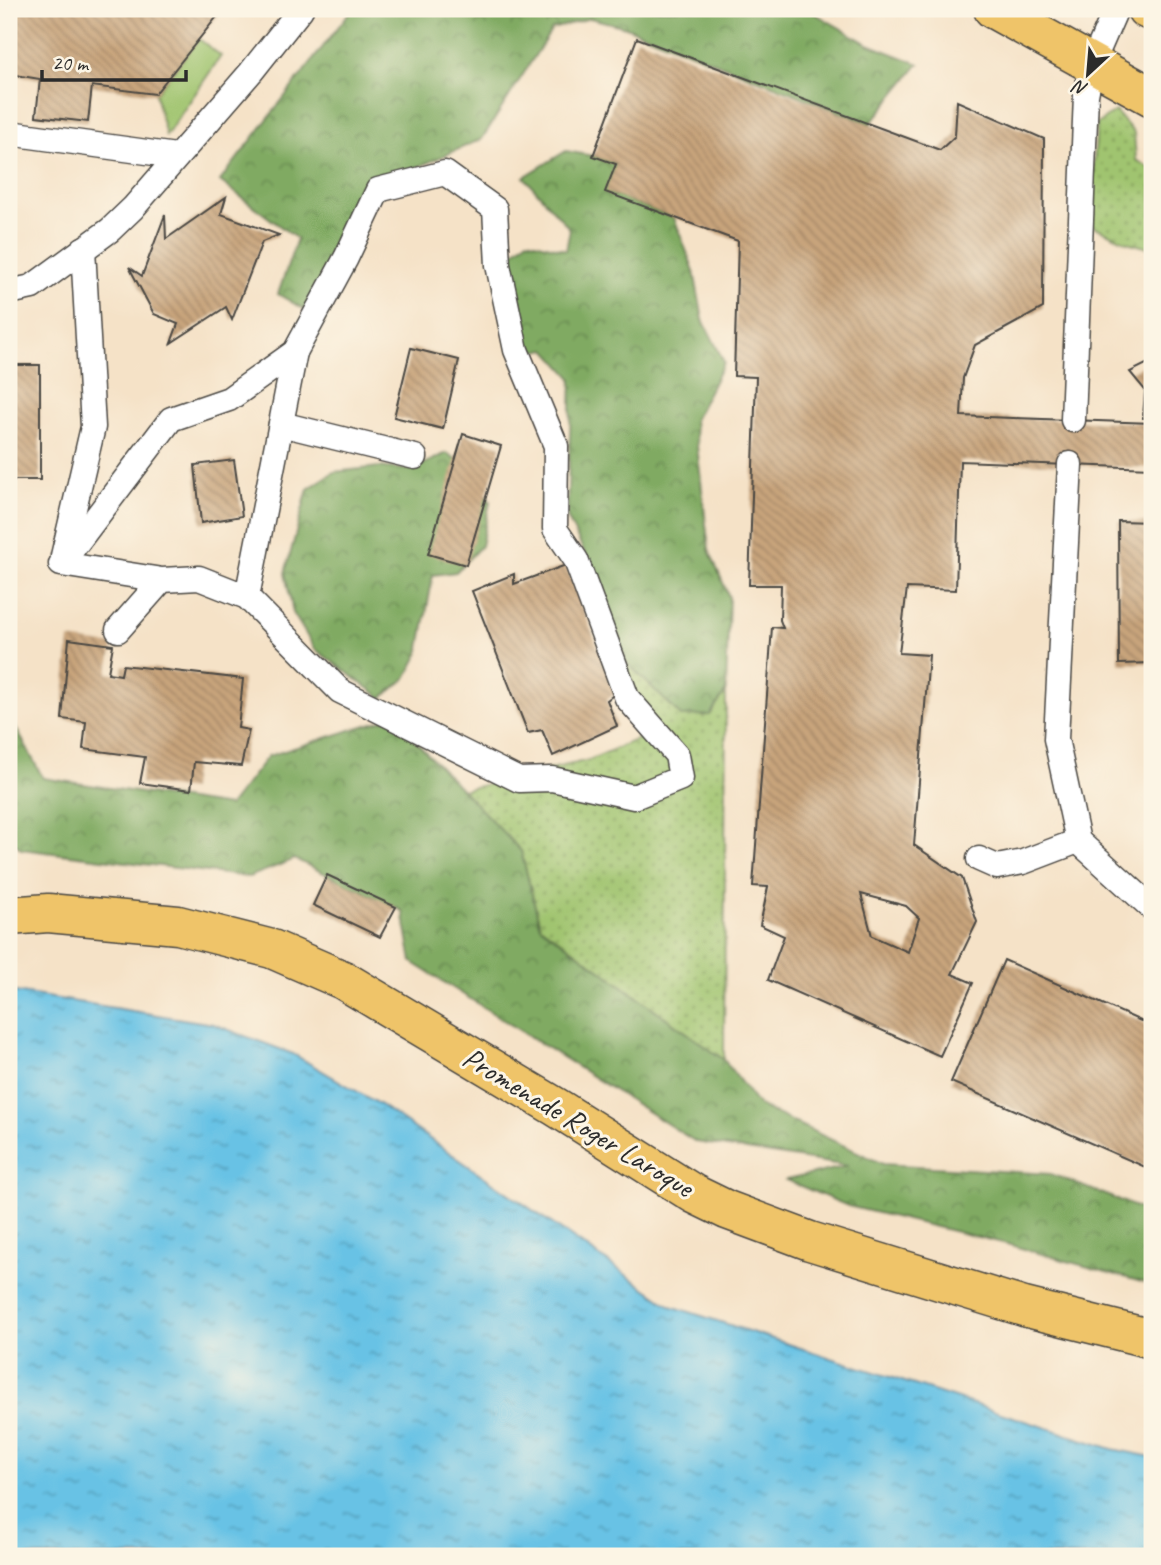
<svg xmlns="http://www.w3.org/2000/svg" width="1161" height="1565" font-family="Caveat,sans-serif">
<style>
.grass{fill:url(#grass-dots);stroke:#66784d;stroke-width:2}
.forest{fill:url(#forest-crowns);stroke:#566a46;stroke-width:2}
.garden{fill:#a0c46f;stroke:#66784d;stroke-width:2}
.water{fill:url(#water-ripples);stroke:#497688;stroke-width:2}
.building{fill:url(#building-back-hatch);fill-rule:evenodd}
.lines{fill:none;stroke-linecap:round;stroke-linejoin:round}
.lane-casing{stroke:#494642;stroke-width:27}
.primary-casing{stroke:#494642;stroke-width:41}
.lane{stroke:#fff;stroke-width:24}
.primary{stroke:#efc469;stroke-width:38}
.labels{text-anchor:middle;stroke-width:6;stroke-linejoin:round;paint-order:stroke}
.street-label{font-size:30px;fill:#2b2b2b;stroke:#fcf5e5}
</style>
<defs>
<pattern id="grass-dots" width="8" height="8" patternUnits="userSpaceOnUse" patternTransform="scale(1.75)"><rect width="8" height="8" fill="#a0c46f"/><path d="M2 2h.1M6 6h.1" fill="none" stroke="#839f5b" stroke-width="1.8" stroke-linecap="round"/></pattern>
<pattern id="forest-crowns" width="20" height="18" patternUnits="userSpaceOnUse" patternTransform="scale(1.75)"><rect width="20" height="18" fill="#80aa62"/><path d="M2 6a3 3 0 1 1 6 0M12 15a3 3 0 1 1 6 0" fill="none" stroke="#698b51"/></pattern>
<pattern id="water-ripples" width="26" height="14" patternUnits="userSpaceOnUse" patternTransform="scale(1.75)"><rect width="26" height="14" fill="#67c2e5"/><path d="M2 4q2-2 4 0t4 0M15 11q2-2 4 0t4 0" fill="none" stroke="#559eba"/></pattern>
<pattern id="building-back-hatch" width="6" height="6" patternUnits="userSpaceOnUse" patternTransform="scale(1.75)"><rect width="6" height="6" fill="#c8a47c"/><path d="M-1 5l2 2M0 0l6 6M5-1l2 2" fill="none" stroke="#a38666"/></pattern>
</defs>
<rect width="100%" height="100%" fill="#fcf5e5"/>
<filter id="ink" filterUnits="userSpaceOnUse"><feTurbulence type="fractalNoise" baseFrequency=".0143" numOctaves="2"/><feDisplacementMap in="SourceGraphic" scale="14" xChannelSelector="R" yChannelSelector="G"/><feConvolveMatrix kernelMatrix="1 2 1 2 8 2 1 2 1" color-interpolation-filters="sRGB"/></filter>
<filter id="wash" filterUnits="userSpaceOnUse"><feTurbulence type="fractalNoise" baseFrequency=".00686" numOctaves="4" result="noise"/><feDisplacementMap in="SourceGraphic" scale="28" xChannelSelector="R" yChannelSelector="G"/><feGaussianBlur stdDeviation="1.57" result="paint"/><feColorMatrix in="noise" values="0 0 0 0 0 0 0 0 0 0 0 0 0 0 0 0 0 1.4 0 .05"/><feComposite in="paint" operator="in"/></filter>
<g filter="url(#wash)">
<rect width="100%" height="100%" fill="#f5e2c7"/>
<!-- grass -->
<g class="grass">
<path d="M 1115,111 L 1134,133 L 1136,160 L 1152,169 L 1152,249 L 1127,242 L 1089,224 L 1097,124 Z"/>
<path d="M 624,660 L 710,715 L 726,691 L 724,1060 L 540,926 L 521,851 L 462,790 L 589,760 L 638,739 Z"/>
</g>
<!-- forest -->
<g class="forest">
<path d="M 352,9 L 807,9 L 868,44 L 919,64 L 870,124 L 626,27 L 590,18 L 552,29 L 482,139 L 367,189 L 307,311 L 278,294 L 297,239 L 220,181 Z"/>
<path d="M 566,151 L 593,156 L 616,164 L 606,192 L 674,218 L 694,271 L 703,320 L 724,362 L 694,420 L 709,550 L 729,597 L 726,691 L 710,715 L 681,716 L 624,660 L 597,578 L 567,517 L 572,378 L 546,349 L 525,354 L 504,260 L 528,240 L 566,250 L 570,229 L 524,177 Z"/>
<path d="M 447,453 L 472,470 L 490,502 L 481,546 L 456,572 L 433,575 L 419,654 L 406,678 L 382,698 L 315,649 L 293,613 L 285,573 L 308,489 L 334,472 L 379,467 L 411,470 Z"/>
<path d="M 9,715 L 43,778 L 229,806 L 268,756 L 392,717 L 521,851 L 540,926 L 724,1060 L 759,1106 L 883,1164 L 1051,1174 L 1152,1213 L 1152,1285 L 1003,1243 L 848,1206 L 786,1180 L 848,1166 L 696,1142 L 412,962 L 403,911 L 295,859 L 249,877 L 21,849 L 9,837 Z"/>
</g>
<!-- garden -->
<path class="garden" d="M 199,39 L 221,56 L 166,136 L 155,94 Z"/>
<!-- water -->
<path class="water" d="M 9,991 L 213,1024 L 293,1054 L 382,1106 L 671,1306 L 1112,1449 L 1152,1457 L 1152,1556 L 9,1556 Z"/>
<g id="blocks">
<!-- building -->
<g class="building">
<path d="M 9,9 L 223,9 L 155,94 L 92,86 L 88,122 L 36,116 L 40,79 L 9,74 Z"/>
<path d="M 637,38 L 940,150 L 955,136 L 957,101 L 1044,139 L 1043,308 L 975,345 L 963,378 L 961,416 L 1152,423 L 1152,468 L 960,461 L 956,590 L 907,588 L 899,653 L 929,655 L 914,845 L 962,878 L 977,922 L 952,974 L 973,983 L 940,1056 L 768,980 L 784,936 L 760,925 L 768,887 L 753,886 L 772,627 L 783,628 L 780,620 L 781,585 L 749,585 L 756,377 L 734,376 L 738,241 L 605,192 L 616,164 L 593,156 ZM 861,894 L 906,906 L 919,918 L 908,952 L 872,936 Z"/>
<path d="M 226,197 L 221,214 L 279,235 L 262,242 L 232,320 L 226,307 L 171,343 L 178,324 L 154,314 L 129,267 L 142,276 L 165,215 L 166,239 Z"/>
<path d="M 411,348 L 459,360 L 443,429 L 394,417 Z"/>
<path d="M 1152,361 L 1152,418 L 1143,418 L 1145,390 L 1130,372 Z"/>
<rect x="9" y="365" width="31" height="115"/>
<path d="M 463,434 L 501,446 L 466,565 L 428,554 Z"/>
<path d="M 234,460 L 242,516 L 201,523 L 195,465 Z"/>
<path d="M 1118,521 L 1152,522 L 1152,663 L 1119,664 Z"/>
<path d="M 566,565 L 616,693 L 607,700 L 617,726 L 553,756 L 542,730 L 528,733 L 472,591 L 514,574 L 514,584 Z"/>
<path d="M 69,639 L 113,645 L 108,673 L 121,675 L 123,665 L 243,679 L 238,728 L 249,730 L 241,766 L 194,762 L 191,790 L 140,783 L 145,757 L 83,749 L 86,722 L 62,719 Z"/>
<path d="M 327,875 L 396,907 L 380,937 L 313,905 Z"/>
<path d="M 1004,960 L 1152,1026 L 1152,1170 L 951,1082 Z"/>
</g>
</g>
</g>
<g filter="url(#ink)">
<use href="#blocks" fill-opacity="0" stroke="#494642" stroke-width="2"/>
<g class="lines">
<!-- lane casing -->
<g class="lane-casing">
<g id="lane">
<path d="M 9,133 L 176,156"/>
<path d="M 9,292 L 32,287 L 110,230 L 133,208 L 251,72 L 301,9"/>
<path d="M 1073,420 L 1086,95 L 1092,64 L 1116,9"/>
<path d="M 281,424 L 415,457"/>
<path d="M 1070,464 L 1056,739 L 1078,841 L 1152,908"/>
<path d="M 63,556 L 93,427 L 83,249"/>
<path d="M 247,597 L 295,352"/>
<path d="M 118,630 L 162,580 L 199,578 L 247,597 L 340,691 L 519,780 L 552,779 L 634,797 L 681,778 L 677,755 L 627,698 L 576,560 L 555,529 L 556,446 L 516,350 L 498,265 L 495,209 L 445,173 L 378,190 L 346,258 L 295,352 L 229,399 L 171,419 L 61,564 L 162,580"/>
<path d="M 979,859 L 997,867 L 1023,862 L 1078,841"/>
</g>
</g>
<!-- primary casing -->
<g class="primary-casing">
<g id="primary">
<path d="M 993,9 L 1152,97"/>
<path d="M 1146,9 L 1152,12"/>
<path d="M 9,916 L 48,913 L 178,925 L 272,949 L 343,980 L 556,1107 L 694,1194 L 727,1210 L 810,1241 L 1024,1307 L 1152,1339"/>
</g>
</g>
<!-- lane -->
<use href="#lane" class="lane"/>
<!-- primary -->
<use href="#primary" class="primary"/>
</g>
</g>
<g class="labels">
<!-- street labels -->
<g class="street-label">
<text transform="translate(578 1122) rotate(31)" y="10">Promenade Roger Laroque</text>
</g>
</g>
<!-- margin -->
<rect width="1161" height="1565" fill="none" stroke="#fcf5e5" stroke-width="35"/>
<!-- north arrow -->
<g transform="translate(1088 74) rotate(206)" stroke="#fcf5e5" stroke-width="5" paint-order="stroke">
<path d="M0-5L12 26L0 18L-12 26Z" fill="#2b2b2b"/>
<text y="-10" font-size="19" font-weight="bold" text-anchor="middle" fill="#2b2b2b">N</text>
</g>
<!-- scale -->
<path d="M42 70v10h144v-10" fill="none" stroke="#2b2b2b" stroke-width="3.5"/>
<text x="52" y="70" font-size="21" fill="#2b2b2b" stroke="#fcf5e5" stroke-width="5" paint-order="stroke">20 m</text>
</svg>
